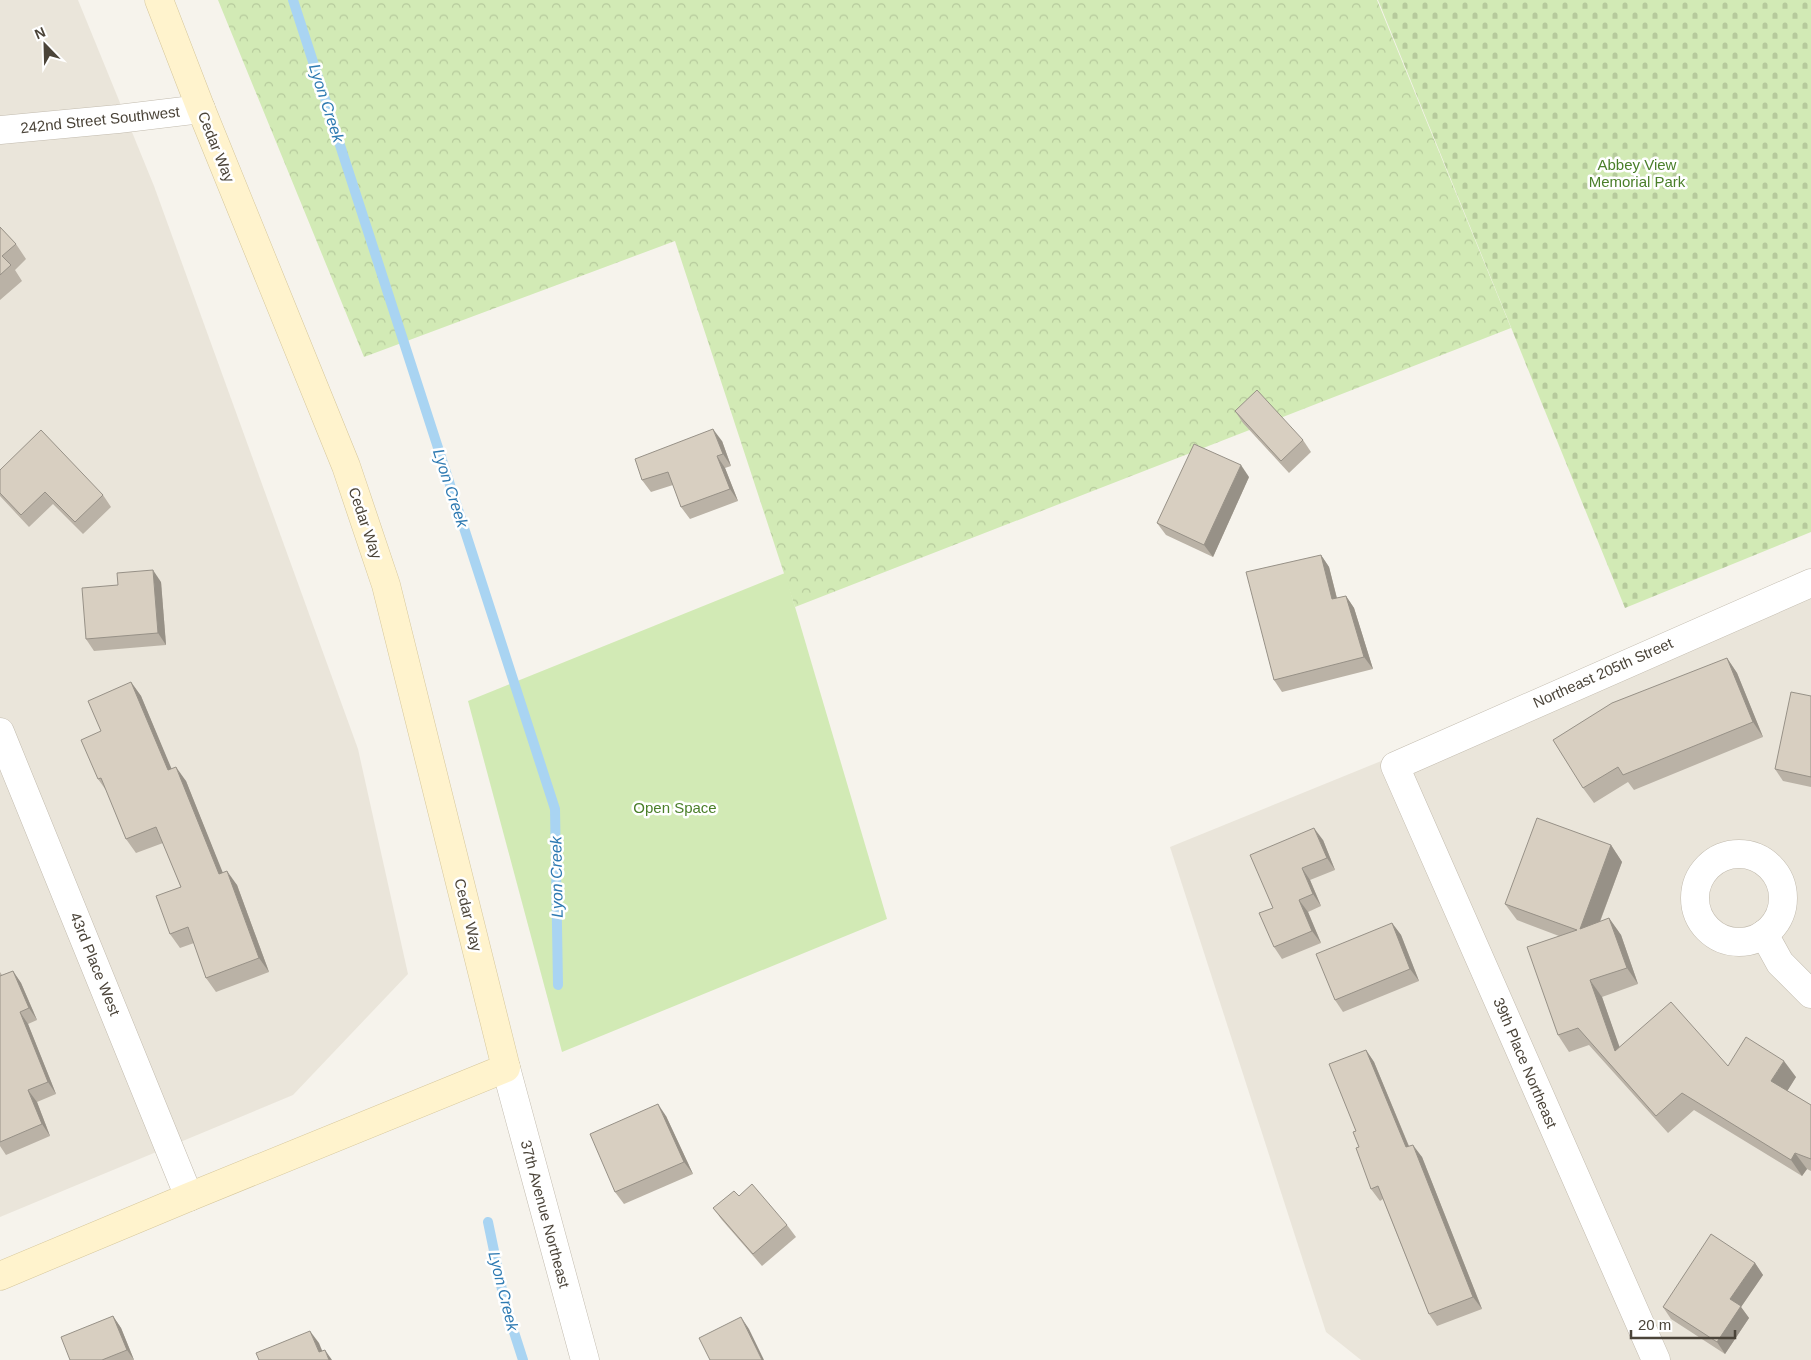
<svg xmlns="http://www.w3.org/2000/svg" width="1811" height="1360" font-family="Arial,sans-serif">
<style>
.residential{fill:#eae5da}
.forest{fill:url(#forest-crowns)}
.cemetery{fill:url(#cemetery-stones)}
.green{fill:#d2eab5}
.lines{fill:none;stroke-linecap:round;stroke-linejoin:round}
.stream{stroke:#a9d4f2;stroke-width:10}
.minor-casing{stroke:#c2bbae;stroke-width:29}
.tertiary-casing{stroke:#c2bbae;stroke-width:29}
.secondary-casing{stroke:#d6c79b;stroke-width:29}
.minor{stroke:#fff;stroke-width:28}
.tertiary{stroke:#fff;stroke-width:28}
.secondary{stroke:#fff3cd;stroke-width:28}
.wall{fill:#bab2a6}
.shaded-wall{fill:#979187}
.building{fill:#d8cfc1;stroke:#979187}
.labels{text-anchor:middle;stroke-width:5;stroke-linejoin:round;paint-order:stroke}
.street-label{font-size:15px;fill:#4b4439;stroke:#fff}
.park-label{font-size:15px;fill:#4a7f2a;stroke:#fff}
.water-label{font-size:16px;font-style:italic;fill:#2e7ab2;stroke:#fff}
</style>
<defs>
<pattern id="forest-crowns" width="20" height="18" patternUnits="userSpaceOnUse" patternTransform="scale(1.25)"><rect width="20" height="18" fill="#d2eab5"/><path d="M2 6a3 3 0 1 1 6 0M12 15a3 3 0 1 1 6 0" fill="none" stroke="#b6ca9c"/></pattern>
<pattern id="cemetery-stones" width="16" height="16" patternUnits="userSpaceOnUse" patternTransform="scale(1.25)"><rect width="16" height="16" fill="#d2eab5"/><path d="M2 7V4a2 2 0 0 1 4 0v3zM10 15v-3a2 2 0 0 1 4 0v3z" fill="#b6ca9c"/></pattern>
</defs>
<rect width="100%" height="100%" fill="#f6f3ec"/>
<!-- residential -->
<g class="residential">
<path d="M 0,0 L 78,0 L 154,186 L 358,749 L 408,974 L 293,1095 L 0,1217 Z"/>
<path d="M 1811,586 L 1811,1360 L 1361,1360 L 1326,1332 L 1170,847 Z"/>
</g>
<!-- forest -->
<path class="forest" d="M 218,0 L 1377,0 L 1511,328 L 795,607 L 675,241 L 364,357 Z"/>
<!-- cemetery -->
<path class="cemetery" d="M 1378,0 L 1811,0 L 1811,532 L 1625,608 Z"/>
<!-- green -->
<path class="green" d="M 785,573 L 887,919 L 562,1052 L 468,701 Z"/>
<g class="lines">
<!-- stream -->
<g class="stream">
<path d="M 293,0 L 555,809 L 558,985"/>
<path d="M 488,1222 L 505,1304 L 523,1360"/>
</g>
<!-- minor casing -->
<g class="minor-casing">
<g id="minor">
<path d="M 0,130 L 118,119 L 201,109"/>
<path d="M 0,732 L 189,1197"/>
<circle cx="1739" cy="898" r="44"/>
<path d="M 1764,934 L 1780,963 L 1811,994"/>
<path d="M 1656,1360 L 1395,766 L 1811,583"/>
</g>
</g>
<!-- tertiary casing -->
<g class="tertiary-casing">
<path id="tertiary" d="M 506,1068 L 585,1360"/>
</g>
<!-- secondary casing -->
<g class="secondary-casing">
<path id="secondary" d="M 0,1276 L 189,1197 L 506,1068 L 386,585 L 346,466 L 201,109 L 159,0"/>
</g>
<!-- minor -->
<use href="#minor" class="minor"/>
<!-- tertiary -->
<use href="#tertiary" class="tertiary"/>
<!-- secondary -->
<use href="#secondary" class="secondary"/>
</g>
<!-- wall -->
<g class="wall">
<path d="M 0,227 L 16,244 L 26,259 L 15,270 L 22,281 L 0,300 Z"/>
<path d="M 1235,411 L 1303,440 L 1311,452 L 1289,473 L 1243,423 Z"/>
<path d="M 722,441 L 731,466 L 725,468 L 738,501 L 690,519 L 681,507 L 673,485 L 651,492 L 642,480 Z"/>
<path d="M 0,470 L 103,495 L 111,507 L 83,534 L 53,504 L 29,527 L 0,496 Z"/>
<path d="M 1249,477 L 1213,557 L 1166,535 L 1157,523 Z"/>
<path d="M 1321,555 L 1329,567 L 1337,598 L 1346,596 L 1354,608 L 1373,669 L 1282,692 L 1274,680 Z"/>
<path d="M 161,582 L 166,645 L 94,651 L 86,639 Z"/>
<path d="M 1727,658 L 1737,673 L 1763,737 L 1634,790 L 1628,782 L 1594,803 L 1583,788 Z"/>
<path d="M 131,682 L 141,696 L 171,769 L 186,781 L 222,872 L 237,885 L 269,972 L 216,992 L 206,978 L 194,943 L 180,948 L 170,934 L 181,887 L 163,843 L 136,853 L 126,839 L 108,793 L 98,779 L 101,731 Z"/>
<path d="M 1811,696 L 1811,787 L 1783,781 L 1775,769 Z"/>
<path d="M 1323,840 L 1335,870 L 1310,880 L 1321,906 L 1308,912 L 1321,943 L 1282,959 L 1274,947 L 1273,908 Z"/>
<path d="M 1611,845 L 1622,862 L 1600,922 L 1609,918 L 1621,935 L 1638,984 L 1602,997 L 1619,1047 L 1796,1077 L 1787,1091 L 1811,1105 L 1811,1171 L 1807,1169 L 1802,1176 L 1694,1110 L 1668,1133 L 1589,1045 L 1569,1052 L 1558,1035 L 1559,936 L 1517,920 L 1505,904 Z"/>
<path d="M 1392,923 L 1401,935 L 1419,981 L 1343,1012 L 1335,1000 Z"/>
<path d="M 13,971 L 21,983 L 37,1020 L 28,1024 L 56,1094 L 37,1102 L 50,1136 L 6,1155 L 0,1146 L 0,972 L 2,975 Z"/>
<path d="M 1366,1050 L 1374,1062 L 1409,1146 L 1422,1157 L 1482,1309 L 1437,1326 L 1429,1314 L 1383,1199 L 1380,1201 L 1371,1189 L 1359,1147 L 1356,1131 Z"/>
<path d="M 666,1116 L 693,1174 L 624,1204 L 615,1192 Z"/>
<path d="M 739,1196 L 787,1225 L 796,1237 L 762,1266 L 722,1220 L 713,1208 Z"/>
<path d="M 1755,1263 L 1763,1275 L 1741,1307 L 1749,1318 L 1725,1354 L 1671,1319 L 1663,1307 Z"/>
<path d="M 113,1316 L 121,1328 L 134,1360 L 70,1360 Z"/>
</g>
<!-- shaded-wall -->
<g class="shaded-wall">
<path d="M 713,429 L 722,441 L 731,466 L 723,454 Z"/>
<path d="M 717,456 L 725,468 L 738,501 L 730,489 Z"/>
<path d="M 1241,465 L 1249,477 L 1213,557 L 1204,545 Z"/>
<path d="M 1321,555 L 1329,567 L 1340,611 L 1332,599 Z"/>
<path d="M 153,570 L 161,582 L 166,645 L 158,633 Z"/>
<path d="M 1346,596 L 1354,608 L 1373,669 L 1364,657 Z"/>
<path d="M 1727,658 L 1737,673 L 1763,737 L 1753,722 Z"/>
<path d="M 131,682 L 141,696 L 178,784 L 168,770 Z"/>
<path d="M 176,767 L 186,781 L 229,888 L 219,874 Z"/>
<path d="M 1314,828 L 1323,840 L 1335,870 L 1327,858 Z"/>
<path d="M 1611,845 L 1622,862 L 1591,945 L 1580,929 Z"/>
<path d="M 1302,868 L 1310,880 L 1321,906 L 1313,894 Z"/>
<path d="M 227,871 L 237,885 L 269,972 L 259,958 Z"/>
<path d="M 1299,900 L 1308,912 L 1321,943 L 1312,931 Z"/>
<path d="M 1609,918 L 1621,935 L 1638,984 L 1627,968 Z"/>
<path d="M 1392,923 L 1401,935 L 1419,981 L 1410,969 Z"/>
<path d="M 13,971 L 21,983 L 37,1020 L 29,1008 Z"/>
<path d="M 1590,980 L 1602,997 L 1627,1068 L 1615,1051 Z"/>
<path d="M 20,1012 L 28,1024 L 56,1094 L 48,1082 Z"/>
<path d="M 1366,1050 L 1374,1062 L 1414,1159 L 1406,1147 Z"/>
<path d="M 1784,1061 L 1796,1077 L 1783,1098 L 1771,1081 Z"/>
<path d="M 28,1090 L 37,1102 L 50,1136 L 42,1124 Z"/>
<path d="M 658,1104 L 666,1116 L 693,1174 L 684,1162 Z"/>
<path d="M 1413,1145 L 1422,1157 L 1482,1309 L 1473,1297 Z"/>
<path d="M 1795,1153 L 1807,1169 L 1802,1176 L 1791,1160 Z"/>
<path d="M 1755,1263 L 1763,1275 L 1741,1307 L 1749,1318 L 1725,1354 L 1717,1342 L 1730,1299 Z"/>
<path d="M 113,1316 L 121,1328 L 134,1360 L 127,1350 Z"/>
<path d="M 741,1317 L 749,1329 L 764,1360 L 762,1360 Z"/>
<path d="M 310,1331 L 319,1343 L 326,1360 L 319,1352 Z"/>
<path d="M 325,1350 L 332,1360 L 329,1360 Z"/>
</g>
<!-- building -->
<g class="building">
<path d="M 0,227 L 16,244 L 2,256 L 11,265 L 0,275 Z"/>
<path d="M 1257,390 L 1303,440 L 1281,461 L 1235,411 Z"/>
<path d="M 713,429 L 723,454 L 717,456 L 730,489 L 681,507 L 668,472 L 642,480 L 635,459 Z"/>
<path d="M 41,430 L 103,495 L 75,522 L 45,492 L 21,515 L 0,493 L 0,470 Z"/>
<path d="M 1194,444 L 1241,465 L 1204,545 L 1157,523 Z"/>
<path d="M 1321,555 L 1332,599 L 1346,596 L 1364,657 L 1274,680 L 1246,572 Z"/>
<path d="M 153,570 L 158,633 L 86,639 L 82,588 L 118,585 L 117,573 Z"/>
<path d="M 1727,658 L 1753,722 L 1623,775 L 1618,767 L 1583,788 L 1553,740 L 1612,703 Z"/>
<path d="M 131,682 L 168,770 L 176,767 L 219,874 L 227,871 L 259,958 L 206,978 L 188,927 L 170,934 L 156,896 L 181,887 L 156,827 L 126,839 L 101,778 L 98,779 L 81,740 L 101,731 L 88,701 Z"/>
<path d="M 1791,692 L 1811,696 L 1811,777 L 1775,769 Z"/>
<path d="M 1537,818 L 1611,845 L 1580,929 L 1609,918 L 1627,968 L 1590,980 L 1615,1051 L 1671,1002 L 1728,1066 L 1746,1037 L 1784,1061 L 1771,1081 L 1811,1105 L 1811,1159 L 1795,1153 L 1791,1160 L 1682,1093 L 1656,1116 L 1578,1028 L 1558,1035 L 1527,947 L 1577,930 L 1505,904 Z"/>
<path d="M 1314,828 L 1327,858 L 1302,868 L 1313,894 L 1299,900 L 1312,931 L 1274,947 L 1259,913 L 1273,908 L 1250,855 Z"/>
<path d="M 1392,923 L 1410,969 L 1335,1000 L 1316,954 Z"/>
<path d="M 13,971 L 29,1008 L 20,1012 L 48,1082 L 28,1090 L 42,1124 L 0,1142 L 0,976 Z"/>
<path d="M 1366,1050 L 1406,1147 L 1413,1145 L 1473,1297 L 1429,1314 L 1378,1186 L 1371,1189 L 1356,1148 L 1359,1147 L 1353,1132 L 1356,1131 L 1329,1064 Z"/>
<path d="M 658,1104 L 684,1162 L 615,1192 L 590,1134 Z"/>
<path d="M 752,1184 L 787,1225 L 753,1254 L 713,1208 L 734,1191 L 739,1196 Z"/>
<path d="M 1711,1234 L 1755,1263 L 1730,1299 L 1741,1306 L 1717,1342 L 1663,1307 Z"/>
<path d="M 113,1316 L 127,1350 L 102,1360 L 70,1360 L 61,1337 Z"/>
<path d="M 741,1317 L 762,1360 L 710,1360 L 699,1338 Z"/>
<path d="M 310,1331 L 319,1352 L 325,1350 L 329,1360 L 259,1360 L 256,1353 Z"/>
</g>
<g class="labels">
<!-- street labels -->
<g class="street-label">
<text transform="translate(100 120) rotate(-6)" y="5">242nd Street Southwest</text>
<text transform="translate(216 147) rotate(68)" y="5">Cedar Way</text>
<text transform="translate(365 523) rotate(71)" y="5">Cedar Way</text>
<text transform="translate(1603 673) rotate(-24)" y="5">Northeast 205th Street</text>
<text transform="translate(468 915) rotate(76)" y="5">Cedar Way</text>
<text transform="translate(95 964) rotate(68)" y="5">43rd Place West</text>
<text transform="translate(1525 1063) rotate(67)" y="5">39th Place Northeast</text>
<text transform="translate(545 1214) rotate(75)" y="5">37th Avenue Northeast</text>
</g>
<!-- park labels -->
<g class="park-label">
<text x="1637" y="170">Abbey View<tspan x="1637" dy="17">Memorial Park</tspan></text>
<text x="675" y="813">Open Space</text>
</g>
<!-- water labels -->
<g class="water-label">
<text transform="translate(327 103) rotate(72)" y="6">Lyon Creek</text>
<text transform="translate(451 488) rotate(72)" y="6">Lyon Creek</text>
<text transform="translate(556 877) rotate(-91)" y="6">Lyon Creek</text>
<text transform="translate(504 1291) rotate(76)" y="6">Lyon Creek</text>
</g>
</g>
<!-- north arrow -->
<g transform="translate(45 45) rotate(337)" stroke="#ffffff" stroke-width="4" paint-order="stroke">
<path d="M0-4L9 19L0 12L-9 19Z" fill="#4b4439"/>
<text y="-8" font-size="14" font-weight="bold" text-anchor="middle" fill="#4b4439">N</text>
</g>
<!-- scale -->
<path d="M1631 1330v8h104v-8" fill="none" stroke="#4b4439" stroke-width="2.5"/>
<text x="1638" y="1330" font-size="15" fill="#4b4439" stroke="#ffffff" stroke-width="4" paint-order="stroke">20 m</text>
</svg>
